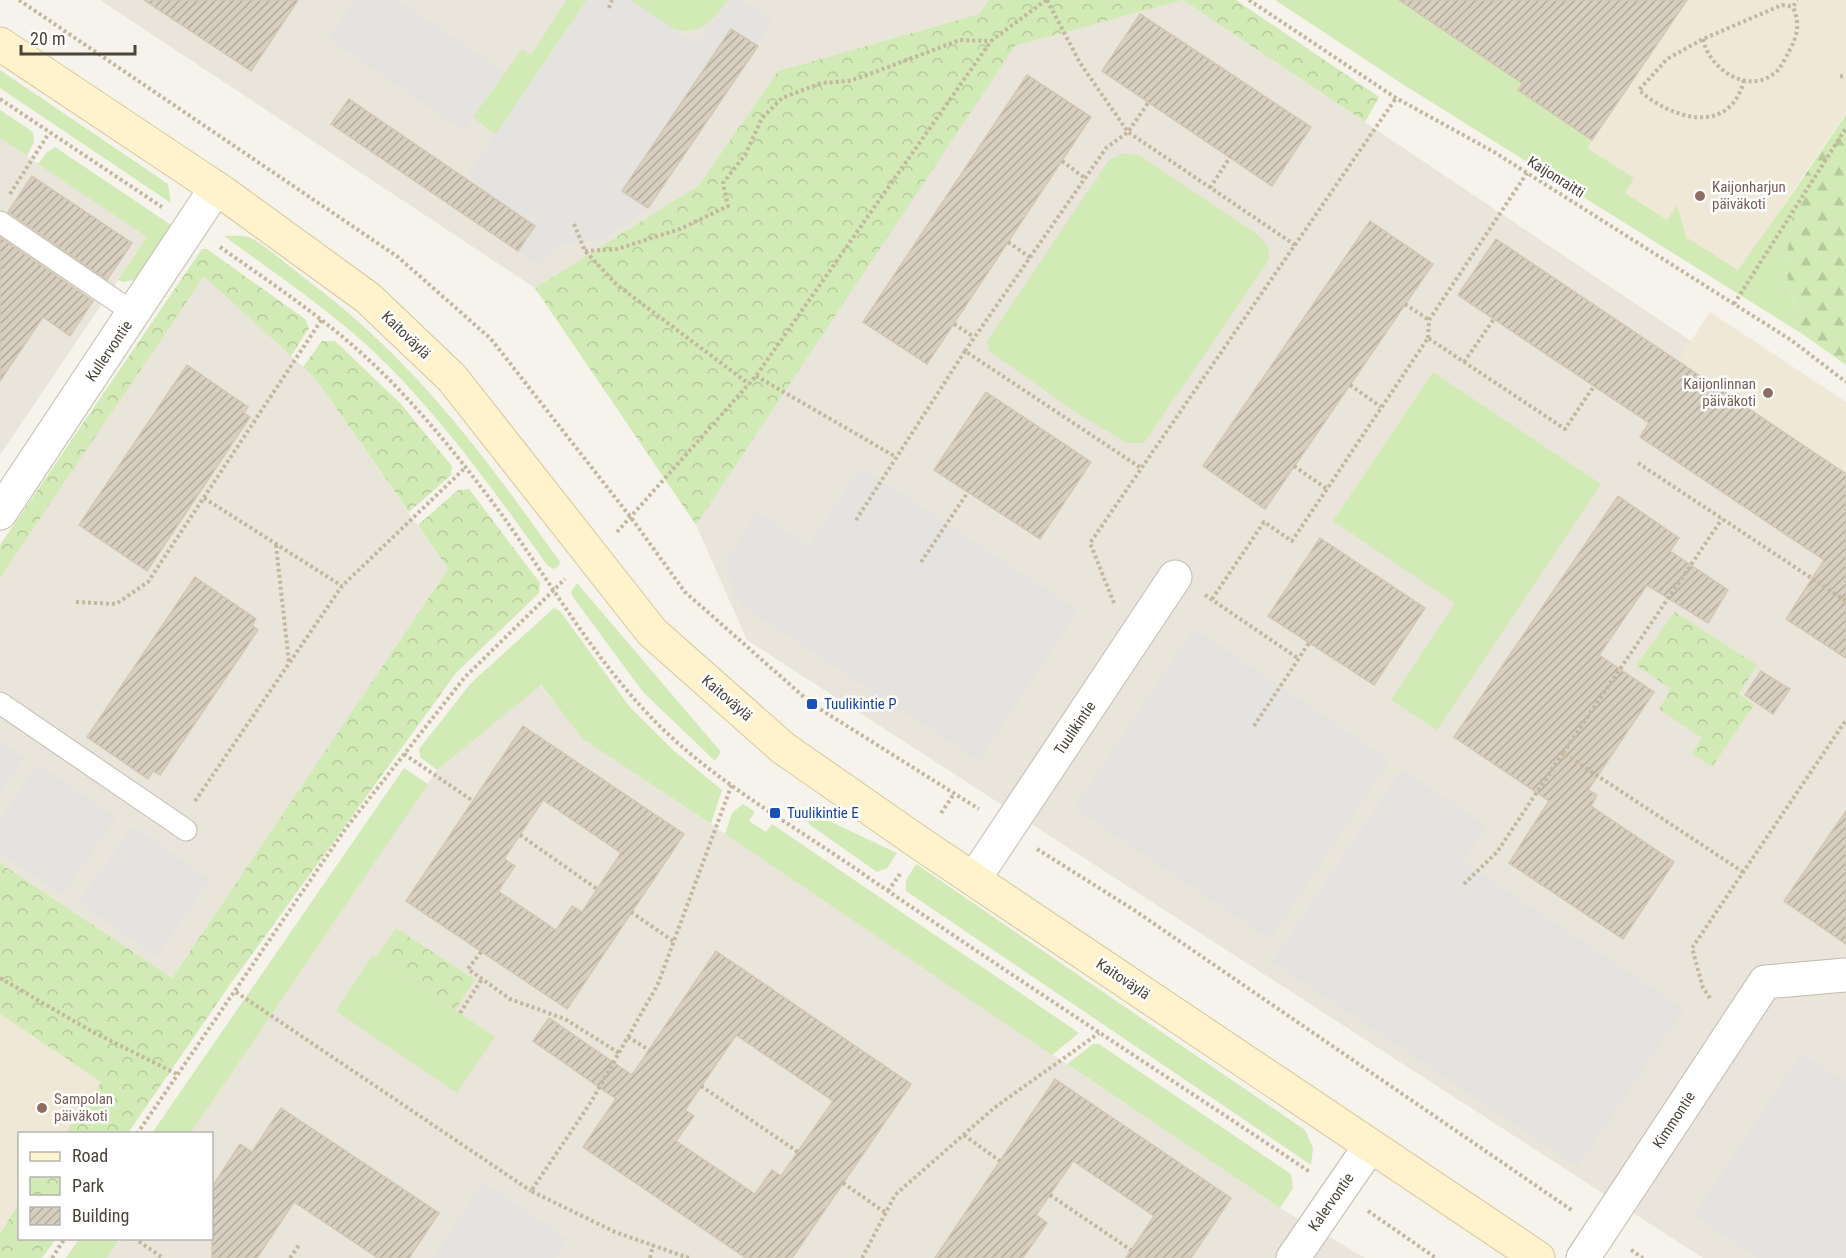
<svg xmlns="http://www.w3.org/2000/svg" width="1846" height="1258" font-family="'Roboto Condensed',sans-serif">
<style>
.residential{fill:#eae5da}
.education{fill:#efe8d6}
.green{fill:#d2eab5}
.forest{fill:url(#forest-firs)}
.park{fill:url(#park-crowns)}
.parking{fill:#e5e3e0}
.building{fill:url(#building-hatch);stroke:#d3c7b4;stroke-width:1.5;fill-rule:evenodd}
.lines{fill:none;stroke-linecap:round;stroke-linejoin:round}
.lane-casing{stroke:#c2bbae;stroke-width:23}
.street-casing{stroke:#c2bbae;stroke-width:35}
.secondary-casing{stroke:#d6c79b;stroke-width:35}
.path{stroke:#c4b79f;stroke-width:4;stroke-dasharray:3 3;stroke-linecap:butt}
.lane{stroke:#fff;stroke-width:21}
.street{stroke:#fff;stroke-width:33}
.secondary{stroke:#fff3cd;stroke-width:33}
.education-dot{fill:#8d6e63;stroke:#fff;stroke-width:2}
.transit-dot{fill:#1a4fb4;stroke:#fff;stroke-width:2}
.labels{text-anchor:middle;stroke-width:5;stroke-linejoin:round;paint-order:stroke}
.street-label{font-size:15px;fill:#4b4439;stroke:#fff}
.education-label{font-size:15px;fill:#785e54;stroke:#fff;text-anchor:start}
.transit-label{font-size:15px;fill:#164399;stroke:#fff;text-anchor:start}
</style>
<defs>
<pattern id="forest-firs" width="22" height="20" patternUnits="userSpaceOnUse" patternTransform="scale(1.5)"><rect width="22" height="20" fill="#d2eab5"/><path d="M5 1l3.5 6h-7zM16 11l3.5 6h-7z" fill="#b6ca9c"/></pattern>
<pattern id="park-crowns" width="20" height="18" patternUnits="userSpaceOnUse" patternTransform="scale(1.5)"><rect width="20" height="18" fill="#d2eab5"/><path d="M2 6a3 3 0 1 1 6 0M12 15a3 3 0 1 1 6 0" fill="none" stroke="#b6ca9c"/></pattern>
<pattern id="building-hatch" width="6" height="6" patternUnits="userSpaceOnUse" patternTransform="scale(1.5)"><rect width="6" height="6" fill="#d8cfc1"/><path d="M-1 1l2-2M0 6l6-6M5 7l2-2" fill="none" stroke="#b1aa9e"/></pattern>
</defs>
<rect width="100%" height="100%" fill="#f6f3ec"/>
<!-- residential -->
<g class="residential">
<path d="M 100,0 L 989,0 L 979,14 L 778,71 L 699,185 L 535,288 Z"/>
<path d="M 1183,0 L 1846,445 L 1846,1258 L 1703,1258 L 747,640 L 696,525 L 1015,46 Z"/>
<path d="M 0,138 L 147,237 L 0,455 Z"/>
<path d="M 204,275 L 315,378 L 448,569 L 172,978 L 0,863 L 0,578 Z"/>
<path d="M 540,685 L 583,738 L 1280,1208 L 1365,1258 L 107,1258 L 121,1239 L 212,1238 L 212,1134 L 191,1133 L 441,764 Z"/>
</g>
<!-- education -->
<g class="education">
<path d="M 1380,0 L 1846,0 L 1846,112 L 1734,279 Z"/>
<path d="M 1710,312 L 1846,402 L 1846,474 L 1807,448 L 1781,445 L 1788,434 L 1729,395 L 1674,367 Z"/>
<path d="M 0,1014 L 101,1082 L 66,1133 L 20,1134 L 19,1203 L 0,1232 Z"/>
</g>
<!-- green -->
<g class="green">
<path d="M 567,0 L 587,0 L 498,132 L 493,133 L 473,117 L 522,49 L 531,55 Z"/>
<path d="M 631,0 L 728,0 C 715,19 701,34 676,30 Z"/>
<path d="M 1275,0 L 1414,0 L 1409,7 L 1481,56 L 1538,61 L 1519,90 L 1592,140 L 1587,148 L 1634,178 L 1625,193 L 1667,220 L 1677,205 L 1686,237 L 1738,270 L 1797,187 L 1785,267 L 1801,333 L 1404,85 Z"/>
<path d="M 0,70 L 168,184 L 171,203 L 0,88 Z"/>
<path d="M 0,110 L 33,132 L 34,142 L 27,156 L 0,138 Z"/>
<path d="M 55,147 L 171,225 L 167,240 L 142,278 L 124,282 L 118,280 L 147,237 L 38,164 L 46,153 Z"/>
<path d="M 1125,153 L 1140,156 L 1258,235 L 1268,247 L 1269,260 L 1144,443 L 1127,443 L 1077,413 L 989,351 L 987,341 L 1109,160 Z"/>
<path d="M 224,236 C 232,236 244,235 251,238 C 269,248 286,264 302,276 C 413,358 481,451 560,562 L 559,566 L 554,569 L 548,566 C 494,491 440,414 372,350 C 327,308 274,273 224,236 Z"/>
<path d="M 1433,372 L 1601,484 L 1437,730 L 1391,700 L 1455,603 L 1333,521 Z"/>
<path d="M 577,583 L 721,752 L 715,761 L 643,692 L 573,597 L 571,592 Z"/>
<path d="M 554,608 L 560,611 L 629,706 L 673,750 L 722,790 L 711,824 L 582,738 L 541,685 L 437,770 L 420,757 L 419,749 L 471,683 Z"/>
<path d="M 404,768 L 428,784 L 191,1133 L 152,1133 Z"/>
<path d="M 743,804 L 755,812 L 749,821 L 766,832 L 772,824 L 1079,1033 L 1052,1055 L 725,834 L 732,813 Z"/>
<path d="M 810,812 L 897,853 L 887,868 L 877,872 L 810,825 L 805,818 Z"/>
<path d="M 916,864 L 1305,1130 L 1313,1148 L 1311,1165 L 906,891 L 906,880 Z"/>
<path d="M 373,955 L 495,1037 L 457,1093 L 336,1011 Z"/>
<path d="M 1093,1044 L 1099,1044 L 1291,1174 L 1293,1188 L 1280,1208 L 1067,1064 Z"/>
<path d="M 79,1239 L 113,1239 L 118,1242 L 107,1258 L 66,1258 Z"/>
</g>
<!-- forest -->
<path class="forest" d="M 1846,114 L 1846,365 L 1801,333 L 1785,267 L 1797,187 Z"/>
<!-- park -->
<g class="park">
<path d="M 989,0 L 1236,0 L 1379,97 L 1365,122 L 1183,0 L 1015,46 L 696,525 L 535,288 L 699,185 L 778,71 L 979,14 Z"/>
<path d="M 202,249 L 207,249 L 305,319 L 309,328 L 291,356 L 204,276 L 0,578 L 0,545 Z"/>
<path d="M 322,341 L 335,341 L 400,403 L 452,466 L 451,475 L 409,512 L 315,378 L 303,367 Z"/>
<path d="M 469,489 L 540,583 L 539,593 L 456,673 L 229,986 L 128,1133 L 66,1133 L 101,1082 L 0,1014 L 0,863 L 172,978 L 448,569 L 418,525 L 458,490 Z"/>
<path d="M 1675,612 L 1757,665 L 1739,694 L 1754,705 L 1712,767 L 1692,754 L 1702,738 L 1659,709 L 1671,689 L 1636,665 Z"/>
<path d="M 396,928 L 475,980 L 455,1010 L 376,957 Z"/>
<path d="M 19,1203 L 20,1238 L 56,1239 L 42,1258 L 0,1258 L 0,1233 Z"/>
</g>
<!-- parking -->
<g class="parking">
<path d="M 355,0 L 397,0 L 504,72 L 464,131 L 329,39 Z"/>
<path d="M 587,0 L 630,0 L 696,44 L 729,0 L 741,0 L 773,20 L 648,208 L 604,239 L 557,245 L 541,267 L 448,204 Z"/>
<path d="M 861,467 L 1078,610 L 979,761 L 739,604 L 726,561 L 757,512 L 808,546 Z"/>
<path d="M 1194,628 L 1390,760 L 1270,940 L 1074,808 Z"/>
<path d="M 0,741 L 24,758 L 0,793 Z"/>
<path d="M 38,764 L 116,817 L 63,895 L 0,853 L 0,820 Z"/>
<path d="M 1402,769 L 1487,826 L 1463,861 L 1684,1009 L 1578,1167 L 1272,962 Z"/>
<path d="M 133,826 L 210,880 L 156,957 L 79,902 Z"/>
<path d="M 1801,1053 L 1846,1082 L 1846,1258 L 1758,1258 L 1694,1216 Z"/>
<path d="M 483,1182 L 567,1239 L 554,1258 L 433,1258 Z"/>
</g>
<!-- building -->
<g class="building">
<path d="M 144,0 L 298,0 L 251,71 Z"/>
<path d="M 1399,0 L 1687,0 L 1592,140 L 1518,90 L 1523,84 Z"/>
<path d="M 1140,14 L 1311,127 L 1272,186 L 1102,71 Z"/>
<path d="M 731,29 L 758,46 L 648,208 L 622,191 Z"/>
<path d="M 1027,75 L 1091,117 L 927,364 L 863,322 Z"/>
<path d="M 349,99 L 535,226 L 518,251 L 331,124 Z"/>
<path d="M 32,176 L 132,243 L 107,280 L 8,212 Z"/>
<path d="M 1370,221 L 1433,264 L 1265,509 L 1203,466 Z"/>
<path d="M 0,237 L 93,301 L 70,336 L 43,317 L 0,381 Z"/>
<path d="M 1496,239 L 1846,474 L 1846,658 L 1786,619 L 1824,560 L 1640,437 L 1649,423 L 1458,295 Z"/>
<path d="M 187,365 L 248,407 L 244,413 L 250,417 L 147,571 L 79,525 Z"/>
<path d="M 986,392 L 1091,462 L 1040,539 L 934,470 Z"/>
<path d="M 1618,496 L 1679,538 L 1670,551 L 1728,590 L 1708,623 L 1647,585 L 1599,655 L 1654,692 L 1588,790 L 1597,795 L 1591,806 L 1674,862 L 1623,939 L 1509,863 L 1549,801 L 1454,737 Z"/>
<path d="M 1320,538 L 1425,608 L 1374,685 L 1268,616 Z"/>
<path d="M 195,577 L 256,619 L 252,625 L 258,630 L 160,775 L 153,771 L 148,779 L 87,737 Z"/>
<path d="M 1761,671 L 1790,689 L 1773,714 L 1745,695 Z"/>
<path d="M 523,726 L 684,834 L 567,1009 L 406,901 ZM 543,800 L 621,853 L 582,912 L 572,906 L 556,930 L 498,891 L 515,866 L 504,859 Z"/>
<path d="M 1846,811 L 1846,944 L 1784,901 Z"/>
<path d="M 716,951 L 911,1084 L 792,1258 L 746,1258 L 583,1147 L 616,1099 L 533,1041 L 549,1018 L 632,1075 ZM 736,1035 L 833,1101 L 781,1176 L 772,1170 L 755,1194 L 676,1141 L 694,1116 L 685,1110 Z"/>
<path d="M 1055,1079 L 1231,1198 L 1191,1258 L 1126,1258 L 1154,1216 L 1073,1161 L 1036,1215 L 1047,1223 L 1023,1258 L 935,1258 Z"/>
<path d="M 281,1108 L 439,1213 L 409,1258 L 378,1258 L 294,1202 L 257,1258 L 212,1258 L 212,1187 L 240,1144 L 252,1152 Z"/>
</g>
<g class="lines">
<!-- lane casing -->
<g class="lane-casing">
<g id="lane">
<path d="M 0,222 L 134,313"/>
<path d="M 0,703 L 186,830"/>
</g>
</g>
<!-- street casing -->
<g class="street-casing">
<g id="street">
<path d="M 0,513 L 216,188"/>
<path d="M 974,879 L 1175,577"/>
<path d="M 1293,1258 L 1370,1146"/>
<path d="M 1583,1258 L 1765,982 L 1846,975"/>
</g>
</g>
<!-- secondary casing -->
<g class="secondary-casing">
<path id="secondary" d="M 0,44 L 225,194 L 368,298 L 452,378 L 652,632 L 783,748 L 921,844 L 1538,1258"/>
</g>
<!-- path -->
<g class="path">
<path d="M 19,0 L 398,257 L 491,339 L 632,519 L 685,592 L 812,704 L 979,809"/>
<path d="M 1047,0 L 1080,63 L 1128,132 L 1295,245"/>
<path d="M 1249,0 L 1396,98 L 1494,152 L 1791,340 L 1846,382"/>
<path d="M 609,8 L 612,0"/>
<path d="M 1703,39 C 1709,69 1749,97 1777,71 C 1782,66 1786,57 1789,51 C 1798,36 1800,23 1793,7 L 1797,0"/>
<path d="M 1840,76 L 1846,77"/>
<path d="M 1744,80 C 1730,137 1671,119 1639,90 L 1667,59 L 1703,39 L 1782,5 L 1793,7"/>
<path d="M 0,99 L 162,207"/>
<path d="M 1062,161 L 1086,179"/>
<path d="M 1210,188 L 1230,157"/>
<path d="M 10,194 L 49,133"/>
<path d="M 574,224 L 585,251 L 617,285 L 749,384"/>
<path d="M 1008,242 L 1031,258"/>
<path d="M 220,247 C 271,283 324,318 370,361 C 419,407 462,461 502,515 C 558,593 606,680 679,744 C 734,793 808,835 869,878 C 1015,978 1163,1074 1310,1172"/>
<path d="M 585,251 L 617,249 L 680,229 L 728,206 L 723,183 L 745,155 L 762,118 L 782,98 L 821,83 L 849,81 L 867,75 L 960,40 L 991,41"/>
<path d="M 1405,304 L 1429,320"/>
<path d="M 1734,304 L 1846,128"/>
<path d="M 954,324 L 974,337"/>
<path d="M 1428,338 L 1429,320 L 1527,173"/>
<path d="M 965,351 L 1106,148 L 1128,132 L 1148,103"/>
<path d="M 1464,362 L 1494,319"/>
<path d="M 756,376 L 896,457"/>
<path d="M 1350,385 L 1381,407"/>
<path d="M 1638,463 L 1846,601"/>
<path d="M 1294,466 L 1327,489"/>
<path d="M 204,498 L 342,586"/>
<path d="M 856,520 L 965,351 L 1141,468"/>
<path d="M 617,532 L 756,376 L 991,41 L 1046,0"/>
<path d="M 276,545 L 289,663"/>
<path d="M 921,562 L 968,492"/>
<path d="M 1205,595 L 1299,659"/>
<path d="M 1212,599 L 1264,522 L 1292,541 L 1428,338 L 1565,429 L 1594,386"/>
<path d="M 76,602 L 116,604 L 148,582 L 322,319"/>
<path d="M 1114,603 L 1090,543 L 1396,98"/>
<path d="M 1254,726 L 1309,643"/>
<path d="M 1563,753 L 1722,519"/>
<path d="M 404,754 L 473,801"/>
<path d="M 195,801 L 342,586 L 465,468"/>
<path d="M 941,813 L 954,794"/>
<path d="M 520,835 L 597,889"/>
<path d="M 1037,849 L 1134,910 L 1573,1211"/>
<path d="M 1464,884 L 1497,852 L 1563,753 L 1743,872"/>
<path d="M 888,891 L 900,874"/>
<path d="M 631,912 L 673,941"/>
<path d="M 481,952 L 468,969 L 510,999 L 565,1019 L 619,1053"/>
<path d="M 0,978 L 91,1031 L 177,1074"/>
<path d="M 236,992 L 531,1191"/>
<path d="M 1710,998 L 1703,988 L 1692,948 L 1846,720"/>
<path d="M 460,1013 L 482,979"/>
<path d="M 628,1037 L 649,1050"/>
<path d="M 701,1086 L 798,1152"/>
<path d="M 137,1134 L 346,828 L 465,677 L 565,579"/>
<path d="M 964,1135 L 1000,1161"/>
<path d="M 843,1183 L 886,1213"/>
<path d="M 1050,1195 L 1131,1250"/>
<path d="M 1368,1211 L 1436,1258"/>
<path d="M 134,1238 L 163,1258"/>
<path d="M 1631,1250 L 1643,1258"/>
<path d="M 52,1258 L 65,1238"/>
<path d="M 290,1258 L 299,1245"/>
<path d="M 650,1258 L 653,1245"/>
<path d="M 689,1258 L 615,1232 L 531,1191 L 591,1102 L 658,984 L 732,784"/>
<path d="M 862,1258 L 895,1195 L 994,1108 L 1099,1033"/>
</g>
<!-- lane -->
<use href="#lane" class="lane"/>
<!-- street -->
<use href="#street" class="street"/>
<!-- secondary -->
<use href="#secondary" class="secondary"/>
</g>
<!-- markers -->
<g class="education-dot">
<circle cx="1700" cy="196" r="6"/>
<circle cx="1768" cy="393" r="6"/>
<circle cx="42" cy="1108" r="6"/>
</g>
<g class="transit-dot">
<rect x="806" y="698" width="12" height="12" rx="3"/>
<rect x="769" y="807" width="12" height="12" rx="3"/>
</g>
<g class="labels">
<!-- street labels -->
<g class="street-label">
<text transform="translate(1556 177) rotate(32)" y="5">Kaijonraitti</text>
<text transform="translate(406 335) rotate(44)" y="5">Kaitoväylä</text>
<text transform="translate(109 351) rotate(-56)" y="5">Kullervontie</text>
<text transform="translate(727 698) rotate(41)" y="5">Kaitoväylä</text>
<text transform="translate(1075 728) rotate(-56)" y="5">Tuulikintie</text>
<text transform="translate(1123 979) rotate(34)" y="5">Kaitoväylä</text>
<text transform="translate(1674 1120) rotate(-57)" y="5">Kimmontie</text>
<text transform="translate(1331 1202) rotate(-55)" y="5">Kalervontie</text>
</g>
<!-- education labels -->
<g class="education-label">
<text x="1712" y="192">Kaijonharjun<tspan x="1712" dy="17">päiväkoti</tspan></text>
<text x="1756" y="389" text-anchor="end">Kaijonlinnan<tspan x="1756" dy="17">päiväkoti</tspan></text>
<text x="54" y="1104">Sampolan<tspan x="54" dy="17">päiväkoti</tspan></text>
</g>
<!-- transit labels -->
<g class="transit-label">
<text x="824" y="709">Tuulikintie P</text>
<text x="787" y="818">Tuulikintie E</text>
</g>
</g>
<!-- legend -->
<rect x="18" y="1132" width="195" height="108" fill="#ffffff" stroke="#b7b4b0" stroke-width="1.5"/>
<rect x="30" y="1152" width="30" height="9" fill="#fff3cd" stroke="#b7b4b0" stroke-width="1.5"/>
<text x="72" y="1162" font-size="18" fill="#4b4439">Road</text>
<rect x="30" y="1177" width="30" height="18" fill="url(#park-crowns)" stroke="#b7b4b0" stroke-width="1.5"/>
<text x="72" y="1192" font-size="18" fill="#4b4439">Park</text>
<rect x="30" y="1207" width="30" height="18" fill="url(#building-hatch)" stroke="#b7b4b0" stroke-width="1.5"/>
<text x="72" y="1222" font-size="18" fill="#4b4439">Building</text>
<!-- scale -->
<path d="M21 45v9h114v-9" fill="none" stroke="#4b4439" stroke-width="3"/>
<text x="30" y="45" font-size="18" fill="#4b4439" stroke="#ffffff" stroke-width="4.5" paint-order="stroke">20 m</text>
</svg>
